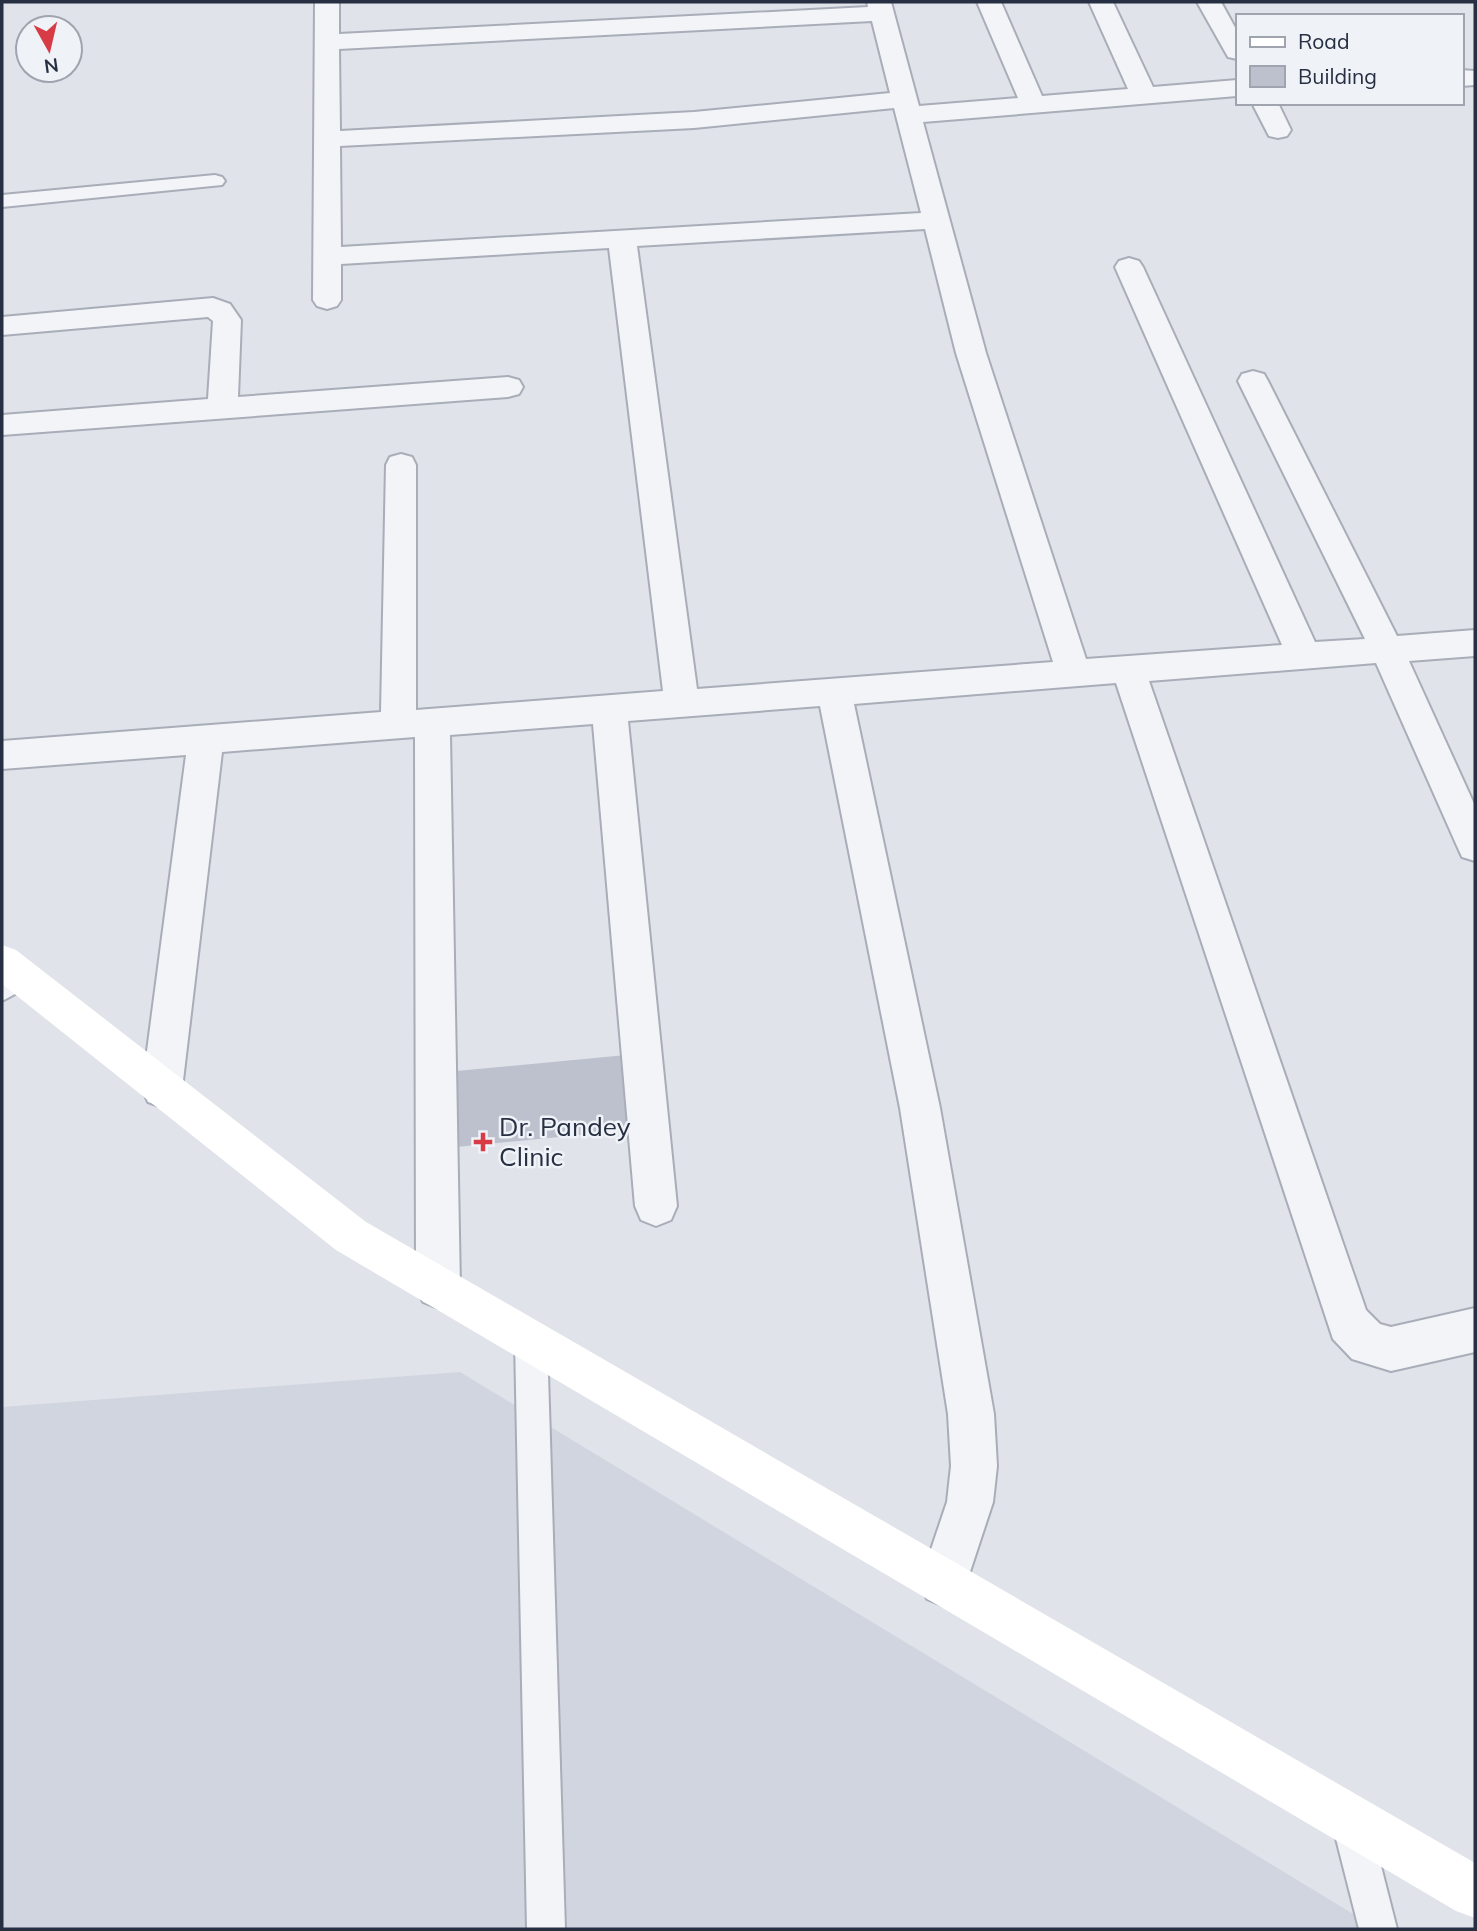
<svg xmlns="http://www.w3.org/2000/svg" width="1477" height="1931" font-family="Mulish,sans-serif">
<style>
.built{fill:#d1d5df}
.building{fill:#bcc1cd}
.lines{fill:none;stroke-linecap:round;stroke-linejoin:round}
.lane-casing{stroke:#a8adb8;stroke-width:4}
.street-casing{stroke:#a8adb8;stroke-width:4}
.lane{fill:#f3f4f8;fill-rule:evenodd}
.street{fill:#f3f4f8;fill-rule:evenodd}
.secondary{fill:#fff;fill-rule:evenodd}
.poi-dot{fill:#d73c46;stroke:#eff2f7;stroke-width:2.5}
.labels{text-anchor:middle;stroke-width:5;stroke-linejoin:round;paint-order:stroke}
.poi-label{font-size:26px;fill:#272f42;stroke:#eff2f7;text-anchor:start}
</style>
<rect width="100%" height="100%" fill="#e0e3ea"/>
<!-- built -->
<path class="built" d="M 460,1372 L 1378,1929 L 2,1929 L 2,1407 Z"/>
<!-- building -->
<path class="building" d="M 626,1055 L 631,1130 L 446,1148 L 446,1072 Z"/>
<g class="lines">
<!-- lane casing -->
<g class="lane-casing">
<g id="lane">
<path d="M 215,175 L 222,177 L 225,181 L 222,185 L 2,207 L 2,195 Z"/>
<path d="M 20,965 L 30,968 L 34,977 L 30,986 L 2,1001 L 2,974 Z"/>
<path d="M 531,1325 L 542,1330 L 547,1341 L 565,1929 L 527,1929 L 515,1341 L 520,1330 Z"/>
<path d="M 1350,1800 L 1363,1806 L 1369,1819 L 1397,1929 L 1359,1929 L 1331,1819 L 1337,1806 Z"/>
</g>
</g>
<!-- street casing -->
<g class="street-casing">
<g id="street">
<path d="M 315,2 L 339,2 L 339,34 L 868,7 L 867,2 L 891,2 L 919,106 L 1018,98 L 977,2 L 1001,2 L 1042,96 L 1128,89 L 1089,2 L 1113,2 L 1153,87 L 1237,80 L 1237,96 L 923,122 L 986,353 L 1086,659 L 1282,645 L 1115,267 L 1119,261 L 1129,258 L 1139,261 L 1143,267 L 1315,642 L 1365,639 L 1238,381 L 1242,374 L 1253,371 L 1264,374 L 1268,381 L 1397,636 L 1475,630 L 1475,656 L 1409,661 L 1475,806 L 1475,861 L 1462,857 L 1457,846 L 1376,663 L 1149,681 L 1366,1310 L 1380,1324 L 1391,1327 L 1475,1308 L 1475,1352 L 1391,1371 L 1352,1359 L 1333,1339 L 1116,683 L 854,704 L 940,1108 L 994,1414 L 997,1466 L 993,1502 L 961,1599 L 944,1606 L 927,1599 L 920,1582 L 947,1502 L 951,1466 L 948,1414 L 900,1108 L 820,706 L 628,721 L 677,1206 L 671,1220 L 656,1226 L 641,1220 L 635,1206 L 593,724 L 450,735 L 460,1287 L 453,1302 L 438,1308 L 423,1302 L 416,1287 L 415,737 L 222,752 L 182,1089 L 176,1102 L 162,1107 L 148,1102 L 142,1089 L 186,755 L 2,769 L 2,741 L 381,712 L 386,465 L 390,457 L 401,454 L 412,457 L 416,465 L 416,710 L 663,691 L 609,248 L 341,264 L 341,300 L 337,306 L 327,309 L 317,306 L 313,300 ZM 872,21 L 890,93 L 694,112 L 340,131 L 339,49 ZM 894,108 L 921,213 L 341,247 L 340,146 L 694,128 ZM 925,229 L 956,353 L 1053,662 L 697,689 L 637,246 Z"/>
<path d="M 1197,2 L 1221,2 L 1237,31 L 1237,59 L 1228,57 Z"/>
<path d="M 1461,70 L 1475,71 L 1475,85 L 1461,86 Z"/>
<path d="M 1252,103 L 1278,103 L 1291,130 L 1287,136 L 1278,138 L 1269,136 Z"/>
<path d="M 213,298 L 230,304 L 241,320 L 238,397 L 508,377 L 519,380 L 523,387 L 519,394 L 508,397 L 2,435 L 2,415 L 208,399 L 213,321 L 208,317 L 2,335 L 2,317 Z"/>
</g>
</g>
<!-- lane -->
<use href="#lane" class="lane"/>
<!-- street -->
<use href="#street" class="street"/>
<!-- secondary -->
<path class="secondary" d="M 2,945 L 16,950 L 366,1222 L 1475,1863 L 1475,1918 L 1456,1911 L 336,1250 L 2,984 Z"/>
</g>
<!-- markers -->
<path class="poi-dot" d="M479.5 1131.5h7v7h7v7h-7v7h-7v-7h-7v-7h7z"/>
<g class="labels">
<!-- poi labels -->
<g class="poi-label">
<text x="499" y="1136">Dr. Pandey<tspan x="499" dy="30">Clinic</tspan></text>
</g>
</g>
<!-- border -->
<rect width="1477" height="1931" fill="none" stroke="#272f42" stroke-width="7"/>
<!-- legend -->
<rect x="1236" y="14" width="228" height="91" fill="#eff2f7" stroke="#9fa4af" stroke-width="2"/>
<rect x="1250" y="37" width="35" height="10" fill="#ffffff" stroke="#9fa4af" stroke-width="2"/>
<text x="1298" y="49" font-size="21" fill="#272f42">Road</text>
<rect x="1250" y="66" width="35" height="21" fill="#bcc1cd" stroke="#9fa4af" stroke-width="2"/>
<text x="1298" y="84" font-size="21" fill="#272f42">Building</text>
<!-- north arrow -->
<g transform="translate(49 49) rotate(172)"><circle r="33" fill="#eff2f7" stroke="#9fa4af" stroke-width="2"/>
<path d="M0-5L12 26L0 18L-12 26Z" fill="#d73c46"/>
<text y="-10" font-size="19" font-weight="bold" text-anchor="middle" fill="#272f42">N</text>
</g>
</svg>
